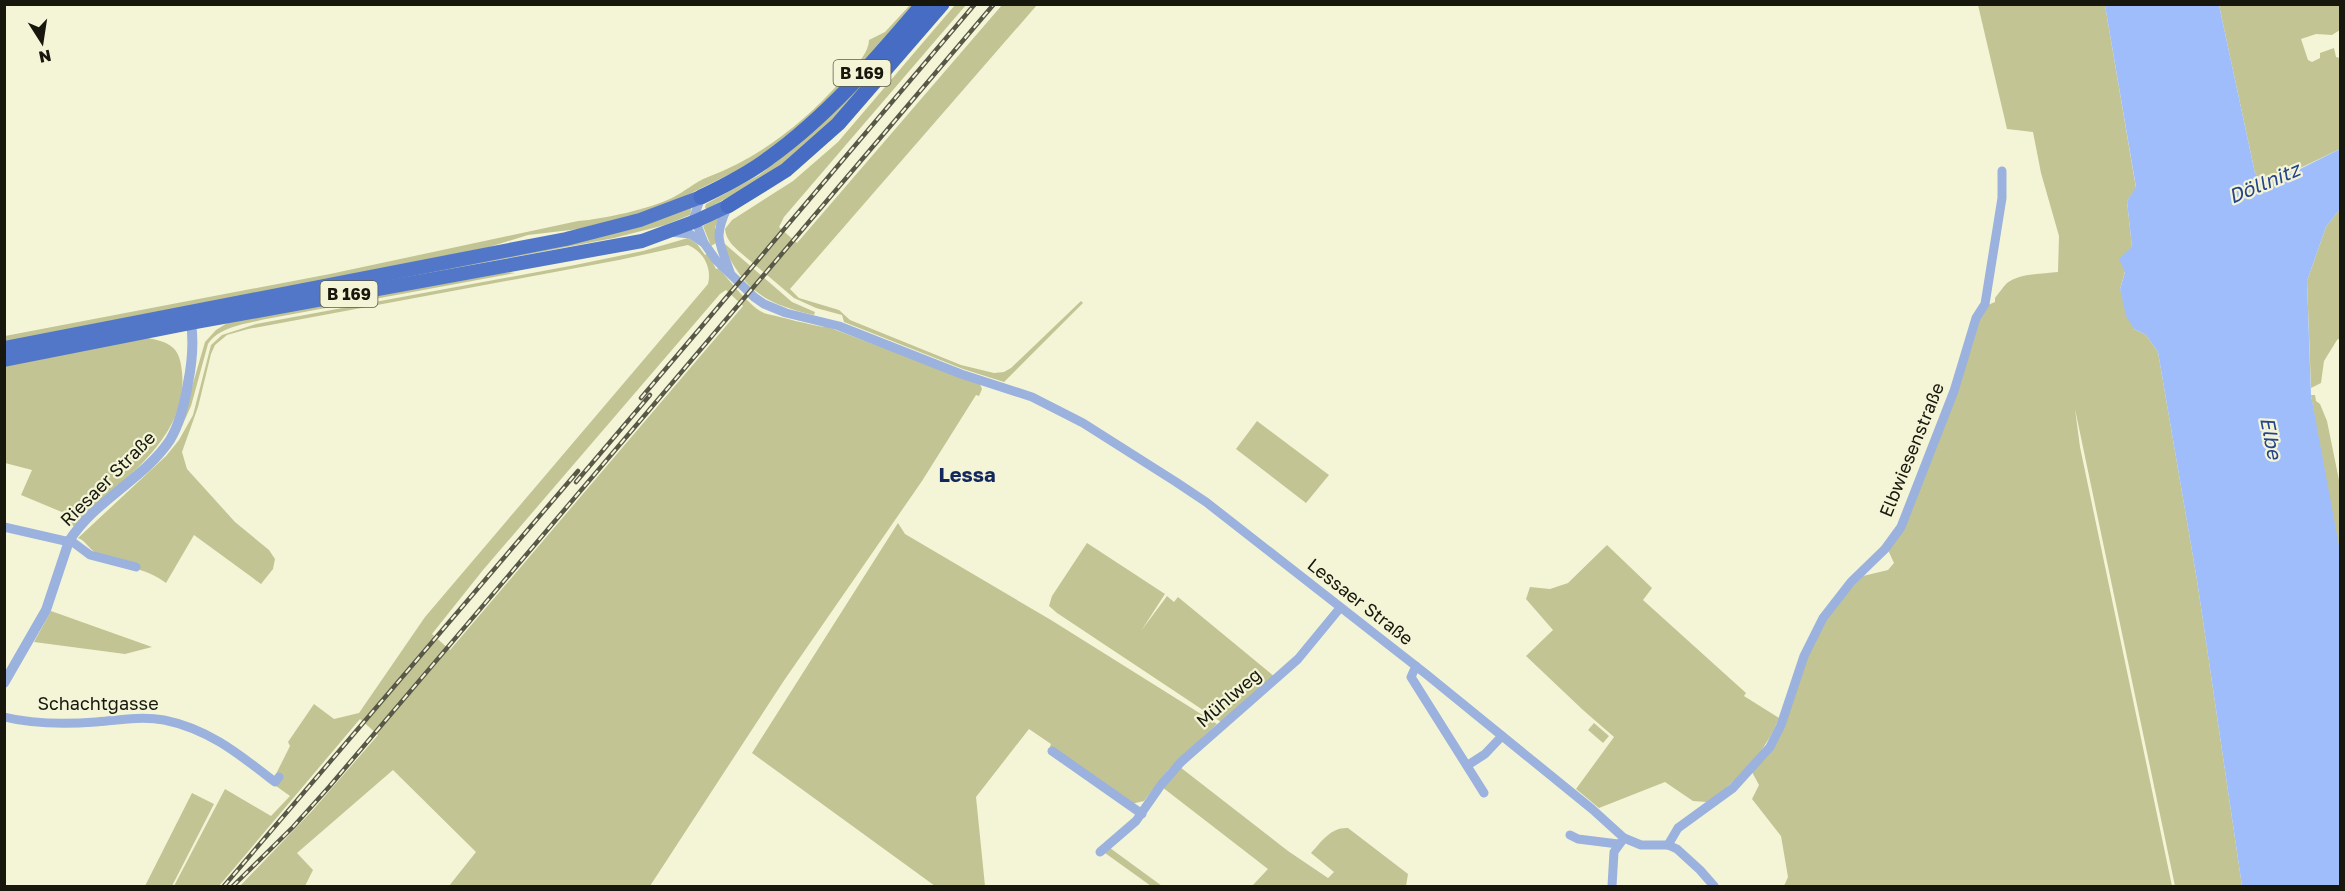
<svg xmlns="http://www.w3.org/2000/svg" width="2345" height="891" font-family="'Golos Text',sans-serif">
<style>
.green{fill:#c3c493;fill-rule:evenodd}
.water{fill:#9fbdfb}
.lines{fill:none;stroke-linecap:round;stroke-linejoin:round}
.minor{stroke:#9bb1de;stroke-width:9}
.tertiary{stroke:#9bb1de;stroke-width:10}
.primary{stroke:#5277c8;stroke-width:14}
.trunk{stroke:#466cc3;stroke-width:15}
.rail-casing{stroke:#585848;stroke-width:4.5}
.rail{stroke:#f4f5d7;stroke-width:2;stroke-dasharray:7;stroke-linecap:butt}
.labels{text-anchor:middle;stroke-width:4.5;stroke-linejoin:round;paint-order:stroke}
.shield{fill:#f4f5d7;stroke:#595a4a;stroke-width:1.5}
.shield-label{font-size:16px;font-weight:bold;fill:#17170d}
.street-label{font-size:18px;fill:#17170d;stroke:#f4f5d7}
.water-label{font-size:20px;font-style:italic;fill:#26448c;stroke:#f4f5d7}
.neighbourhood-label{font-size:20px;font-weight:bold;fill:#12275d;stroke:#f4f5d7}
</style>
<rect width="100%" height="100%" fill="#f4f5d7"/>
<!-- green -->
<g class="green">
<path d="M 910,5 L 916,5 L 822,108 L 760,156 L 736,171 L 673,202 L 647,212 L 596,227 L 528,235 L 486,248 L 5,343 L 5,336 L 330,274 L 578,221 C 604,219 649,209 672,198 C 684,192 695,182 708,177 C 760,157 804,123 841,81 C 851,70 868,57 869,40 L 885,32 Z"/>
<path d="M 930,5 L 934,5 C 891,54 850,107 800,150 C 771,174 739,192 706,209 L 705,207 L 706,204 L 759,175 L 796,146 Z"/>
<path d="M 955,5 L 966,5 L 784,217 L 779,227 L 797,243 L 1002,5 L 1037,5 L 790,289 L 799,298 L 839,310 L 850,320 L 961,365 L 994,373 L 1004,372 L 1011,368 L 1081,301 L 1083,303 L 1004,382 L 963,369 L 844,322 L 842,315 L 816,308 L 794,298 L 741,253 C 733,246 726,240 725,229 L 732,220 L 793,181 L 838,142 Z"/>
<path d="M 1978,5 L 2105,5 L 2136,188 L 2127,201 L 2132,247 L 2120,289 L 2134,329 L 2146,335 L 2158,352 L 2197,580 L 2242,886 L 2175,886 L 2075,409 L 2080,447 L 2172,886 L 1784,886 L 1788,877 L 1781,836 L 1752,799 L 1759,785 L 1752,772 L 1770,750 L 1806,658 L 1835,604 L 1863,576 L 1888,570 L 1894,563 L 1888,550 L 1980,315 L 1988,305 L 1995,302 L 1995,298 C 1999,293 2003,287 2007,283 C 2020,273 2042,274 2058,272 L 2059,236 L 2041,173 L 2033,132 L 2007,129 Z"/>
<path d="M 2219,5 L 2340,5 L 2340,30 L 2332,35 L 2316,34 L 2301,39 L 2308,60 L 2312,62 L 2320,58 L 2320,53 L 2334,48 L 2336,57 L 2340,58 L 2340,149 L 2271,182 L 2261,180 L 2255,173 Z"/>
<path d="M 692,206 L 690,215 L 665,225 L 614,238 L 308,296 Z"/>
<path d="M 2340,209 L 2340,338 L 2337,340 L 2324,361 L 2321,383 L 2311,388 L 2307,281 L 2326,227 Z"/>
<path d="M 721,215 L 715,227 L 716,243 L 711,246 L 703,226 Z"/>
<path d="M 688,238 L 697,244 L 705,255 L 708,253 L 716,269 L 719,268 C 728,279 753,311 767,314 C 785,318 806,324 824,327 L 825,326 L 980,384 L 982,389 L 979,396 L 976,395 L 922,481 L 783,682 L 650,886 L 449,886 L 476,852 L 393,770 L 297,853 L 313,870 L 305,886 L 240,886 L 312,811 L 378,735 L 360,719 L 219,886 L 174,886 L 225,789 L 271,816 L 290,796 L 276,786 L 274,778 L 290,746 L 288,742 L 314,704 L 334,719 L 359,713 L 425,617 L 708,284 C 712,268 704,252 688,245 L 619,260 L 248,329 L 227,335 L 215,345 L 211,354 L 198,407 L 182,452 L 187,469 L 235,522 L 269,550 L 275,559 L 273,569 L 261,584 L 194,535 L 166,583 C 146,567 118,567 96,553 C 89,549 86,541 78,538 L 166,456 L 179,440 L 193,415 L 211,345 L 222,335 L 256,324 L 575,265 L 643,251 ZM 726,290 L 743,306 L 450,650 L 432,634 L 483,570 L 720,294 Z"/>
<path d="M 725,244 L 792,302 L 815,312 L 814,315 C 766,304 744,291 723,245 Z"/>
<path d="M 504,272 L 515,273 L 266,319 C 246,324 220,326 208,344 L 191,406 L 178,435 L 205,342 L 216,330 L 229,322 Z"/>
<path d="M 147,338 C 170,342 180,347 182,372 C 189,441 116,483 74,526 L 65,524 L 69,515 L 21,495 L 32,470 L 5,463 L 5,365 Z"/>
<path d="M 2311,395 L 2315,395 L 2316,401 L 2320,404 L 2327,421 L 2340,485 L 2340,577 Z"/>
<path d="M 1257,421 L 1329,475 L 1306,503 L 1236,449 Z"/>
<path d="M 898,523 L 905,534 L 1051,620 L 1217,724 L 1168,770 L 1144,801 L 1131,804 L 1050,747 L 1051,744 L 1029,729 L 976,797 L 985,886 L 935,886 L 752,753 Z"/>
<path d="M 1087,543 L 1165,594 L 1141,631 L 1167,596 L 1174,602 L 1178,597 L 1275,677 L 1221,722 L 1057,613 L 1049,606 L 1052,596 Z"/>
<path d="M 1607,545 L 1652,588 L 1643,600 L 1746,693 L 1744,696 L 1779,718 C 1765,753 1738,781 1707,802 L 1693,801 L 1665,782 L 1599,808 L 1576,789 L 1614,737 L 1583,710 L 1526,656 L 1553,630 L 1526,599 L 1530,587 L 1550,589 L 1568,583 Z"/>
<path d="M 51,611 L 152,647 L 125,654 L 34,642 Z"/>
<path d="M 1594,723 L 1609,736 L 1603,743 L 1588,730 Z"/>
<path d="M 1180,767 L 1288,851 L 1328,878 L 1334,872 L 1311,853 C 1322,841 1331,827 1348,828 L 1408,874 L 1406,886 L 1252,886 L 1268,869 L 1162,787 Z"/>
<path d="M 192,793 L 214,804 L 172,886 L 145,886 Z"/>
<path d="M 1110,848 L 1162,886 L 1151,886 L 1105,853 Z"/>
</g>
<!-- water -->
<path class="water" d="M 2105,5 L 2219,5 L 2255,173 L 2261,180 L 2271,182 L 2282,178 L 2340,149 L 2340,209 L 2326,227 L 2307,281 L 2311,395 L 2340,551 L 2340,886 L 2242,886 L 2197,580 L 2158,352 L 2146,335 L 2134,329 L 2126,316 L 2120,289 L 2125,272 L 2119,259 L 2132,247 L 2127,201 L 2136,187 Z"/>
<g class="lines">
<!-- minor -->
<g class="minor">
<path d="M 701,197 L 694,217 L 704,243 L 716,260 L 754,297 L 764,304 L 786,313 L 839,326 L 961,374 L 1032,397 L 1083,423 L 1176,482 L 1206,502 L 1426,674 L 1592,809 L 1624,838 L 1641,845 L 1668,845 L 1677,849 L 1700,870 L 1714,886"/>
<path d="M 728,206 C 713,238 719,241 730,272"/>
<path d="M 670,232 L 690,234 L 704,243"/>
<path d="M 4,527 L 74,543 L 90,555 L 136,567"/>
<path d="M 1416,666 L 1411,677 L 1484,793"/>
<path d="M 4,717 C 32,724 67,724 96,722 C 118,720 142,716 164,720 C 209,729 240,755 275,782 L 279,777"/>
<path d="M 1052,751 L 1142,814"/>
<path d="M 1468,765 L 1485,754 L 1502,736"/>
<path d="M 1570,835 L 1578,839 L 1618,844"/>
<path d="M 1668,845 L 1678,828 L 1733,788 L 1770,747 L 1781,725 L 1804,656 L 1823,618 L 1851,582 L 1885,549 L 1901,527 L 1954,391 L 1976,318 L 1985,304 L 2002,198 L 2002,171"/>
<path d="M 1100,852 L 1136,821 L 1161,785 L 1181,762 L 1298,659 L 1340,608"/>
<path d="M 1612,886 L 1614,852 L 1624,838"/>
</g>
<!-- tertiary -->
<path class="tertiary" d="M 4,683 L 46,610 L 69,541 C 95,500 144,479 170,440 C 180,423 185,402 188,383 C 192,363 194,343 191,323"/>
<!-- primary -->
<g class="primary">
<path d="M 4,348 L 566,239 L 640,220 L 701,197"/>
<path d="M 4,360 L 191,323 L 642,241 L 696,221 L 728,206"/>
</g>
<!-- trunk -->
<g class="trunk">
<path d="M 701,197 C 724,186 748,174 769,158 C 828,116 876,59 923,4"/>
<path d="M 728,206 L 786,170 L 838,124 L 942,4"/>
</g>
<!-- rail casing -->
<g class="rail-casing">
<g id="rail">
<path d="M 641,398 L 975,4"/>
<path d="M 576,482 L 650,395"/>
<path d="M 224,886 L 578,471"/>
<path d="M 233,886 L 293,827 L 329,787 L 994,4"/>
</g>
</g>
<!-- rail -->
<use href="#rail" class="rail"/>
</g>
<g class="labels">
<!-- shield labels -->
<g class="shield">
<rect x="833.5" y="60" width="57" height="26" rx="4.5"/>
<rect x="320.5" y="281" width="57" height="26" rx="4.5"/>
</g>
<g class="shield-label">
<text x="862" y="79">B 169</text>
<text x="349" y="300">B 169</text>
</g>
<!-- street labels -->
<g class="street-label">
<text transform="translate(1912 450) rotate(-68)" y="6">Elbwiesenstraße</text>
<text transform="translate(108 479) rotate(-45)" y="6">Riesaer Straße</text>
<text transform="translate(1360 602) rotate(38)" y="6">Lessaer Straße</text>
<text transform="translate(1229 698) rotate(-41)" y="6">Mühlweg</text>
<text x="98" y="710">Schachtgasse</text>
</g>
<!-- water labels -->
<g class="water-label">
<text transform="translate(2264 183) rotate(-23)" y="7">Döllnitz</text>
<text transform="translate(2271 438) rotate(79)" y="7">Elbe</text>
</g>
<!-- neighbourhood labels -->
<g class="neighbourhood-label">
<text x="967" y="482">Lessa</text>
</g>
</g>
<!-- border -->
<rect width="2345" height="891" fill="none" stroke="#17170d" stroke-width="12"/>
<!-- north arrow -->
<g transform="translate(42 42) rotate(168)" stroke="#f4f5d7" stroke-width="4.5" paint-order="stroke">
<path d="M0-4.5L10 22L0 15L-10 22Z" fill="#17170d"/>
<text y="-9" font-size="16" font-weight="bold" text-anchor="middle" fill="#17170d">N</text>
</g>
</svg>
